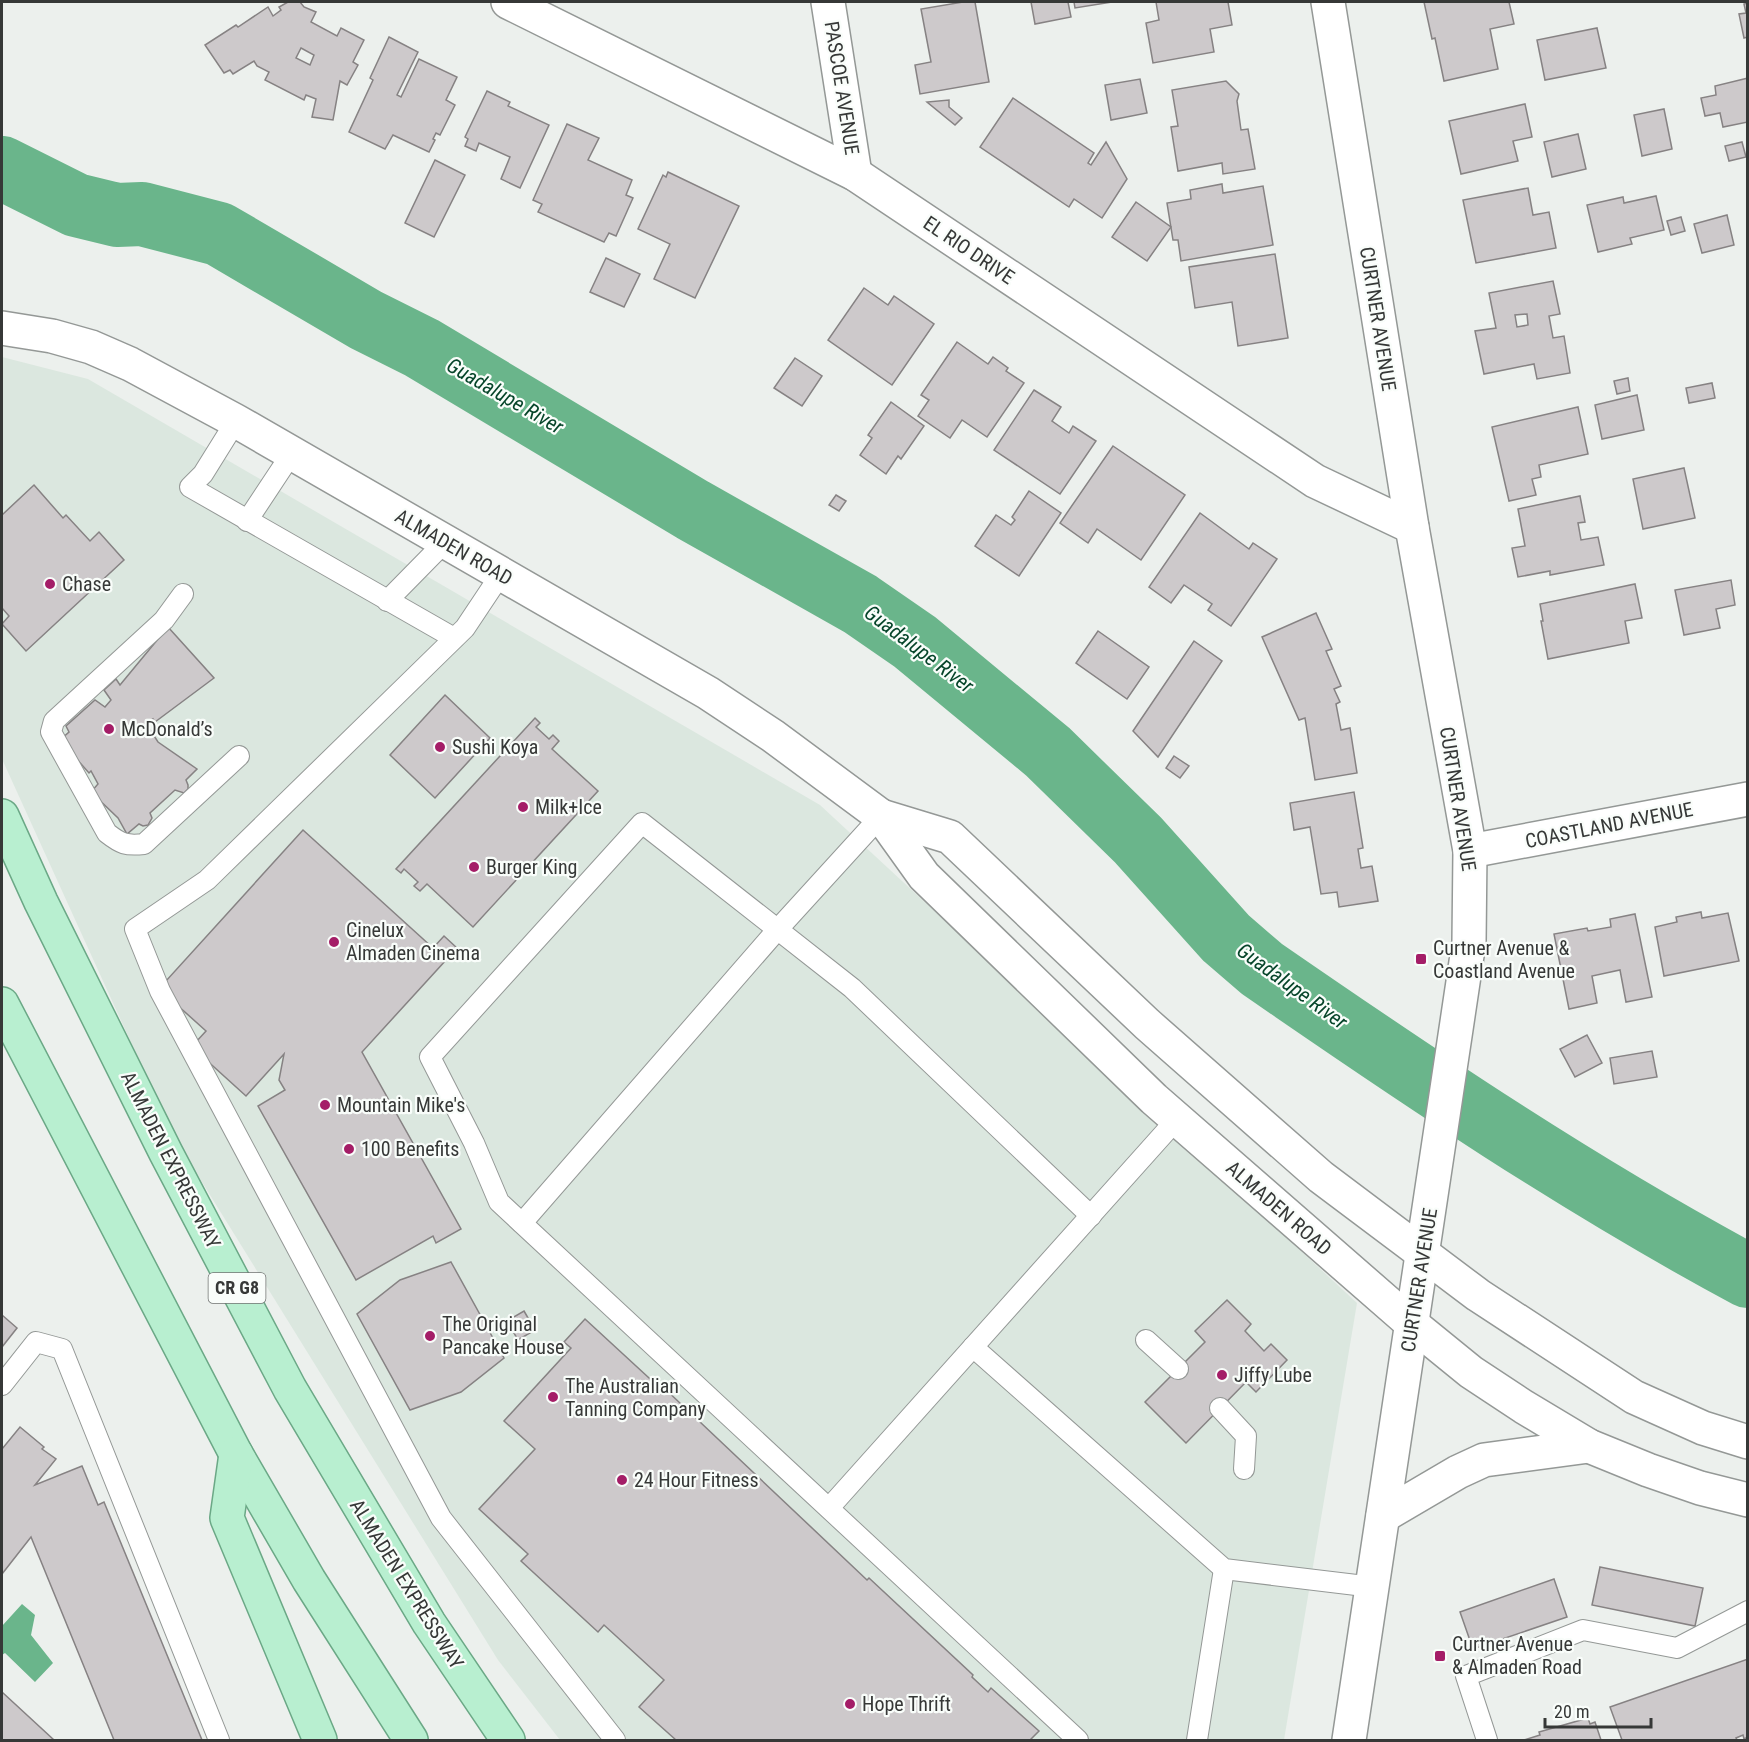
<svg xmlns="http://www.w3.org/2000/svg" width="1749" height="1742" font-family="'Roboto Condensed',sans-serif">
<style>
.built{fill:#dbe7df}
.water{fill:#6ab58b}
.lines{fill:none;stroke-linecap:round;stroke-linejoin:round}
.river{stroke:#6ab58b;stroke-width:64}
.building{fill:#cdc9cb;stroke:#868283;stroke-width:1.5;fill-rule:evenodd}
.service-casing{stroke:#949896;stroke-width:22}
.minor-casing{stroke:#949896;stroke-width:36}
.tertiary-casing{stroke:#949896;stroke-width:36}
.secondary-casing{stroke:#949896;stroke-width:36}
.primary-casing{stroke:#6ba886;stroke-width:36}
.service{stroke:#fff;stroke-width:20}
.minor{stroke:#fff;stroke-width:33}
.tertiary{stroke:#fff;stroke-width:33}
.secondary{stroke:#fff;stroke-width:33}
.primary{stroke:#b8efd0;stroke-width:33}
.poi-dot{fill:#a41d67;stroke:#f9fdfa;stroke-width:2}
.labels{text-anchor:middle;stroke-width:4.5;stroke-linejoin:round;paint-order:stroke}
.shield{fill:#f9fdfa;stroke:#707372;stroke-width:1.5}
.shield-label{font-size:18px;font-weight:bold;fill:#363837}
.street-label{font-size:20px;fill:#363837;stroke:#f9fdfa}
.poi-label{font-size:20px;fill:#363837;stroke:#f9fdfa;text-anchor:start}
.water-label{font-size:21px;font-style:italic;fill:#06452a;stroke:#f9fdfa}
</style>
<rect width="100%" height="100%" fill="#ecf0ed"/>
<!-- built -->
<path class="built" d="M 2,357 L 88,379 L 820,805 L 1357,1303 L 1284,1740 L 560,1740 L 498,1660 L 174,1137 L 2,759 Z"/>
<!-- water -->
<path class="water" d="M 22,1604 L 35,1615 L 31,1635 L 53,1663 L 35,1682 L 5,1653 L 2,1655 L 2,1626 Z"/>
<g class="lines">
<!-- river -->
<path class="river" d="M 2,168 L 76,205 L 117,215 L 142,214 L 219,234 L 366,320 L 422,348 L 693,510 L 860,604 L 915,642 L 1048,752 L 1138,840 L 1226,938 L 1262,969 C 1420,1078 1578,1185 1748,1276"/>
</g>
<!-- building -->
<g class="building">
<path d="M 288,2 L 300,2 L 304,7 L 316,12 L 311,22 L 337,36 L 341,28 L 364,40 L 353,62 L 358,65 L 347,85 L 340,81 L 333,120 L 312,117 L 316,99 L 306,95 L 304,100 L 265,80 L 269,72 L 257,66 L 254,61 L 233,74 L 230,70 L 224,73 L 205,45 L 236,25 L 238,27 L 268,7 L 273,16 L 281,10 L 279,7 ZM 301,48 L 314,55 L 310,65 L 296,58 Z"/>
<path d="M 963,2 L 975,2 L 989,82 L 920,94 L 915,65 L 931,62 L 921,9 Z"/>
<path d="M 1031,2 L 1068,2 L 1071,17 L 1035,24 Z"/>
<path d="M 1074,2 L 1112,2 L 1075,8 Z"/>
<path d="M 1156,2 L 1228,2 L 1232,25 L 1210,29 L 1214,52 L 1153,63 L 1146,23 L 1159,20 Z"/>
<path d="M 1424,2 L 1509,2 L 1514,24 L 1490,29 L 1498,69 L 1444,81 L 1435,38 L 1432,39 Z"/>
<path d="M 1748,3 L 1748,37 L 1744,38 L 1739,14 L 1746,13 L 1744,4 Z"/>
<path d="M 1597,28 L 1606,68 L 1545,80 L 1537,40 Z"/>
<path d="M 389,37 L 418,52 L 397,95 L 401,97 L 419,59 L 457,77 L 446,100 L 455,105 L 440,135 L 436,133 L 433,139 L 435,140 L 429,152 L 393,135 L 385,149 L 349,132 L 373,80 L 370,78 Z"/>
<path d="M 1748,78 L 1748,122 L 1723,127 L 1720,113 L 1705,116 L 1701,98 L 1716,95 L 1715,86 Z"/>
<path d="M 1140,79 L 1147,113 L 1111,120 L 1105,85 Z"/>
<path d="M 1226,81 L 1239,94 L 1237,101 L 1241,130 L 1248,129 L 1255,169 L 1223,174 L 1222,163 L 1178,171 L 1171,127 L 1178,126 L 1172,90 Z"/>
<path d="M 487,91 L 510,102 L 508,106 L 549,125 L 520,188 L 501,179 L 510,157 L 479,143 L 476,151 L 465,146 L 468,139 L 465,137 Z"/>
<path d="M 1013,98 L 1094,153 L 1088,163 L 1091,165 L 1106,142 L 1127,179 L 1102,218 L 1074,199 L 1069,207 L 980,147 Z"/>
<path d="M 949,100 L 949,107 L 962,118 L 955,125 L 927,102 Z"/>
<path d="M 1525,104 L 1532,137 L 1513,141 L 1518,161 L 1461,174 L 1449,121 Z"/>
<path d="M 1664,109 L 1672,149 L 1642,156 L 1634,115 Z"/>
<path d="M 567,124 L 599,138 L 588,160 L 632,180 L 626,195 L 633,198 L 616,236 L 609,233 L 604,242 L 538,212 L 542,204 L 533,200 Z"/>
<path d="M 1578,134 L 1586,169 L 1552,177 L 1544,142 Z"/>
<path d="M 1742,142 L 1746,157 L 1729,161 L 1725,146 Z"/>
<path d="M 435,160 L 465,175 L 434,237 L 405,223 Z"/>
<path d="M 668,172 L 739,206 L 695,298 L 654,279 L 670,244 L 638,229 L 663,175 L 666,177 Z"/>
<path d="M 1222,184 L 1223,193 L 1263,186 L 1273,245 L 1181,261 L 1178,240 L 1173,240 L 1167,203 L 1191,199 L 1190,190 Z"/>
<path d="M 1528,188 L 1533,215 L 1549,212 L 1556,248 L 1476,263 L 1463,200 Z"/>
<path d="M 1656,196 L 1664,230 L 1630,238 L 1632,244 L 1598,252 L 1587,205 L 1623,197 L 1624,203 Z"/>
<path d="M 1136,202 L 1171,227 L 1147,261 L 1112,237 Z"/>
<path d="M 1727,215 L 1734,245 L 1702,253 L 1694,224 Z"/>
<path d="M 1681,217 L 1685,231 L 1671,235 L 1667,221 Z"/>
<path d="M 1275,254 L 1288,338 L 1238,346 L 1232,302 L 1195,308 L 1189,267 Z"/>
<path d="M 606,258 L 640,274 L 624,307 L 590,292 Z"/>
<path d="M 1553,281 L 1560,314 L 1549,316 L 1553,338 L 1564,336 L 1570,373 L 1537,379 L 1534,364 L 1484,374 L 1475,331 L 1496,328 L 1489,293 ZM 1527,314 L 1528,325 L 1517,327 L 1515,315 Z"/>
<path d="M 864,288 L 888,305 L 894,296 L 934,324 L 892,385 L 828,340 Z"/>
<path d="M 957,342 L 988,364 L 993,357 L 1008,368 L 1006,371 L 1024,383 L 987,437 L 962,420 L 950,438 L 918,416 L 929,400 L 921,395 Z"/>
<path d="M 795,358 L 822,376 L 802,406 L 774,388 Z"/>
<path d="M 1628,378 L 1630,391 L 1617,394 L 1614,381 Z"/>
<path d="M 1712,383 L 1715,398 L 1689,403 L 1686,388 Z"/>
<path d="M 1034,390 L 1061,407 L 1052,421 L 1069,433 L 1073,426 L 1096,441 L 1060,494 L 994,450 Z"/>
<path d="M 1637,395 L 1644,430 L 1602,439 L 1595,405 Z"/>
<path d="M 891,402 L 924,426 L 901,459 L 898,456 L 886,474 L 860,455 L 872,438 L 868,435 Z"/>
<path d="M 1578,407 L 1588,454 L 1539,465 L 1541,477 L 1532,479 L 1536,495 L 1509,501 L 1492,427 Z"/>
<path d="M 1113,446 L 1185,495 L 1141,560 L 1097,529 L 1088,543 L 1060,523 Z"/>
<path d="M 1684,468 L 1695,518 L 1643,529 L 1633,479 Z"/>
<path d="M 34,485 L 63,518 L 66,515 L 90,541 L 99,532 L 124,560 L 26,651 L 2,624 L 9,616 L 2,608 L 2,515 Z"/>
<path d="M 1029,491 L 1061,513 L 1019,576 L 975,546 L 996,515 L 1011,525 L 1015,520 L 1012,517 Z"/>
<path d="M 836,495 L 846,501 L 839,511 L 829,505 Z"/>
<path d="M 1580,496 L 1585,522 L 1578,523 L 1581,540 L 1598,537 L 1604,565 L 1550,575 L 1550,571 L 1518,577 L 1512,548 L 1525,546 L 1518,509 Z"/>
<path d="M 1200,513 L 1249,549 L 1253,543 L 1277,559 L 1231,626 L 1208,610 L 1212,604 L 1184,585 L 1171,603 L 1149,587 Z"/>
<path d="M 1731,580 L 1735,605 L 1716,609 L 1720,628 L 1684,635 L 1675,590 Z"/>
<path d="M 1635,584 L 1642,618 L 1625,621 L 1629,643 L 1548,659 L 1541,621 L 1543,621 L 1540,604 Z"/>
<path d="M 1316,613 L 1332,649 L 1326,651 L 1341,686 L 1334,689 L 1340,702 L 1336,704 L 1341,730 L 1350,728 L 1357,773 L 1315,780 L 1305,718 L 1299,720 L 1262,637 Z"/>
<path d="M 168,627 L 214,678 L 155,722 L 153,719 L 147,725 L 158,742 L 197,769 L 186,780 L 188,785 L 188,789 L 184,793 L 175,790 L 150,813 L 152,818 L 148,825 L 143,826 L 139,824 L 127,834 L 118,818 L 91,792 L 98,784 L 91,771 L 89,773 L 60,740 L 69,732 L 66,726 L 95,700 L 105,707 L 111,700 L 104,690 L 116,679 L 120,685 Z"/>
<path d="M 1098,631 L 1149,667 L 1127,699 L 1076,663 Z"/>
<path d="M 1194,641 L 1222,661 L 1158,757 L 1133,731 Z"/>
<path d="M 445,695 L 490,738 L 435,798 L 390,755 Z"/>
<path d="M 535,718 L 540,723 L 536,727 L 549,739 L 553,735 L 559,741 L 552,749 L 598,791 L 473,927 L 427,884 L 420,891 L 414,886 L 418,882 L 404,869 L 401,873 L 396,869 Z"/>
<path d="M 1174,756 L 1189,766 L 1180,778 L 1166,768 Z"/>
<path d="M 1354,792 L 1363,848 L 1358,849 L 1361,868 L 1372,866 L 1378,901 L 1339,907 L 1337,892 L 1321,894 L 1310,827 L 1294,830 L 1290,803 Z"/>
<path d="M 303,830 L 433,948 L 444,936 L 457,948 L 362,1052 L 461,1229 L 436,1243 L 433,1236 L 356,1280 L 258,1106 L 285,1090 L 279,1080 L 284,1054 L 246,1096 L 203,1057 L 195,1043 L 206,1031 L 176,1004 L 165,982 Z"/>
<path d="M 1701,912 L 1702,918 L 1728,913 L 1739,961 L 1664,976 L 1655,927 L 1677,922 L 1676,917 Z"/>
<path d="M 1635,914 L 1652,997 L 1626,1002 L 1620,970 L 1592,976 L 1597,1003 L 1569,1009 L 1554,934 L 1587,928 L 1588,931 L 1611,927 L 1610,919 Z"/>
<path d="M 1587,1035 L 1602,1063 L 1575,1077 L 1560,1049 Z"/>
<path d="M 1652,1051 L 1657,1077 L 1614,1084 L 1610,1058 Z"/>
<path d="M 451,1262 L 504,1358 L 461,1392 L 410,1410 L 357,1314 L 400,1280 Z"/>
<path d="M 1227,1300 L 1251,1324 L 1245,1331 L 1264,1351 L 1271,1344 L 1287,1360 L 1256,1392 L 1246,1382 L 1186,1443 L 1145,1402 L 1205,1342 L 1195,1331 Z"/>
<path d="M 524,1311 L 535,1330 L 518,1340 L 507,1321 Z"/>
<path d="M 2,1315 L 17,1328 L 2,1347 Z"/>
<path d="M 585,1319 L 661,1389 L 663,1387 L 867,1580 L 869,1578 L 973,1675 L 972,1677 L 988,1692 L 991,1688 L 1039,1731 L 1030,1740 L 676,1740 L 639,1707 L 664,1680 L 604,1625 L 598,1632 L 521,1561 L 528,1554 L 479,1509 L 535,1449 L 504,1421 L 571,1348 L 564,1342 Z"/>
<path d="M 20,1427 L 44,1447 L 42,1449 L 56,1459 L 35,1485 L 82,1466 L 98,1505 L 104,1502 L 202,1740 L 114,1740 L 31,1537 L 2,1574 L 2,1449 Z"/>
<path d="M 1600,1567 L 1703,1588 L 1695,1626 L 1592,1605 Z"/>
<path d="M 1554,1579 L 1567,1617 L 1473,1649 L 1460,1612 Z"/>
<path d="M 1748,1659 L 1748,1737 L 1744,1739 L 1743,1735 L 1736,1738 L 1737,1740 L 1622,1740 L 1610,1707 Z"/>
<path d="M 2,1692 L 54,1740 L 2,1740 Z"/>
<path d="M 1588,1718 L 1590,1724 L 1595,1722 L 1601,1740 L 1524,1740 L 1540,1735 L 1539,1732 Z"/>
</g>
<g class="lines">
<!-- service casing -->
<g class="service-casing">
<g id="service">
<path d="M 236,421 L 203,474 L 190,487 L 454,638"/>
<path d="M 247,521 L 292,453"/>
<path d="M 501,574 L 465,628 L 207,880 L 135,929 L 160,991 L 441,1518 L 615,1740"/>
<path d="M 183,594 L 164,620 L 54,721 L 51,732 L 107,833 C 121,844 126,846 144,844 L 239,756"/>
<path d="M 387,601 L 445,542"/>
<path d="M 522,1223 L 778,929 L 881,816"/>
<path d="M 1146,1340 L 1178,1369"/>
<path d="M 973,1347 L 1224,1569 L 1373,1587"/>
<path d="M 2,1385 L 36,1342 L 62,1349 L 219,1740"/>
<path d="M 1220,1408 L 1246,1436 L 1244,1469"/>
<path d="M 829,1508 L 1177,1119"/>
<path d="M 1078,1740 L 499,1202 L 474,1143 L 430,1057 L 642,823 L 852,988 L 1091,1216"/>
<path d="M 1197,1740 L 1224,1569"/>
<path d="M 1487,1740 L 1466,1676 L 1583,1630 L 1677,1648 L 1748,1611"/>
</g>
</g>
<!-- minor casing -->
<g class="minor-casing">
<g id="minor">
<path d="M 508,2 L 855,174 L 1315,481 L 1412,527"/>
<path d="M 828,2 L 855,174"/>
<path d="M 1470,851 L 1748,799"/>
</g>
</g>
<!-- tertiary casing -->
<g class="tertiary-casing">
<g id="tertiary">
<path d="M 2,328 L 52,336 L 91,347 L 130,364 L 236,421 L 708,693 L 773,736 L 881,816 L 924,876 L 1154,1099 L 1412,1324 L 1471,1372 L 1524,1407 L 1589,1446 L 1648,1470 L 1700,1488 L 1748,1500"/>
<path d="M 881,816 L 950,837 L 1147,1024 L 1321,1177 L 1478,1295 L 1634,1397 L 1703,1428 L 1748,1442"/>
</g>
</g>
<!-- secondary casing -->
<g class="secondary-casing">
<g id="secondary">
<path d="M 1328,2 L 1412,527 L 1470,851 L 1469,942 L 1456,1029 L 1349,1740"/>
<path d="M 1383,1516 L 1458,1472 L 1484,1460 L 1589,1446"/>
</g>
</g>
<!-- primary casing -->
<g class="primary-casing">
<g id="primary">
<path d="M 2,816 L 41,902 L 166,1153 L 290,1389 L 429,1623 L 508,1740"/>
<path d="M 2,1004 L 236,1454 L 309,1580 L 411,1740"/>
<path d="M 236,1454 L 227,1518 L 320,1740"/>
</g>
</g>
<!-- service -->
<use href="#service" class="service"/>
<!-- minor -->
<use href="#minor" class="minor"/>
<!-- tertiary -->
<use href="#tertiary" class="tertiary"/>
<!-- secondary -->
<use href="#secondary" class="secondary"/>
<!-- primary -->
<use href="#primary" class="primary"/>
</g>
<!-- markers -->
<g class="poi-dot">
<circle cx="50" cy="584" r="6"/>
<circle cx="109" cy="729" r="6"/>
<circle cx="440" cy="747" r="6"/>
<circle cx="523" cy="807" r="6"/>
<circle cx="474" cy="867" r="6"/>
<circle cx="334" cy="942" r="6"/>
<rect x="1415" y="953" width="12" height="12" rx="3"/>
<circle cx="325" cy="1105" r="6"/>
<circle cx="349" cy="1149" r="6"/>
<circle cx="430" cy="1336" r="6"/>
<circle cx="1222" cy="1375" r="6"/>
<circle cx="553" cy="1397" r="6"/>
<circle cx="622" cy="1480" r="6"/>
<rect x="1434" y="1650" width="12" height="12" rx="3"/>
<circle cx="850" cy="1704" r="6"/>
</g>
<g class="labels">
<!-- shield labels -->
<rect class="shield" x="208.5" y="1273" width="57" height="30" rx="4.5"/>
<g class="shield-label">
<text x="237" y="1294">CR G8</text>
</g>
<!-- street labels -->
<g class="street-label">
<text transform="translate(842 88) rotate(81)" y="7">PASCOE AVENUE</text>
<text transform="translate(969 250) rotate(34)" y="7">EL RIO DRIVE</text>
<text transform="translate(1378 319) rotate(81)" y="7">CURTNER AVENUE</text>
<text transform="translate(454 547) rotate(30)" y="7">ALMADEN ROAD</text>
<text transform="translate(1458 799) rotate(81)" y="7">CURTNER AVENUE</text>
<text transform="translate(1609 825) rotate(-11)" y="7">COASTLAND AVENUE</text>
<text transform="translate(171 1160) rotate(63)" y="7">ALMADEN EXPRESSWAY</text>
<text transform="translate(1279 1208) rotate(41)" y="7">ALMADEN ROAD</text>
<text transform="translate(1419 1280) rotate(-81)" y="7">CURTNER AVENUE</text>
<text transform="translate(407 1584) rotate(58)" y="7">ALMADEN EXPRESSWAY</text>
</g>
<!-- poi labels -->
<g class="poi-label">
<text x="62" y="591">Chase</text>
<text x="121" y="736">McDonald’s</text>
<text x="452" y="754">Sushi Koya</text>
<text x="535" y="814">Milk+Ice</text>
<text x="486" y="874">Burger King</text>
<text x="346" y="937">Cinelux<tspan x="346" dy="23">Almaden Cinema</tspan></text>
<text x="1433" y="955">Curtner Avenue &amp;<tspan x="1433" dy="23">Coastland Avenue</tspan></text>
<text x="337" y="1112">Mountain Mike's</text>
<text x="361" y="1156">100 Benefits</text>
<text x="442" y="1331">The Original<tspan x="442" dy="23">Pancake House</tspan></text>
<text x="1234" y="1382">Jiffy Lube</text>
<text x="565" y="1393">The Australian<tspan x="565" dy="23">Tanning Company</tspan></text>
<text x="634" y="1487">24 Hour Fitness</text>
<text x="1452" y="1651">Curtner Avenue<tspan x="1452" dy="23">&amp; Almaden Road</tspan></text>
<text x="862" y="1711">Hope Thrift</text>
</g>
<!-- water labels -->
<g class="water-label">
<text transform="translate(505 396) rotate(30)" y="7">Guadalupe River</text>
<text transform="translate(919 649) rotate(37)" y="7">Guadalupe River</text>
<text transform="translate(1292 986) rotate(36)" y="7">Guadalupe River</text>
</g>
</g>
<!-- border -->
<rect width="1749" height="1742" fill="none" stroke="#363837" stroke-width="6"/>
<!-- scale -->
<path d="M1545 1718v9h106v-9" fill="none" stroke="#363837" stroke-width="3"/>
<text x="1554" y="1718" font-size="18" fill="#363837" stroke="#f9fdfa" stroke-width="4.5" paint-order="stroke">20 m</text>
</svg>
